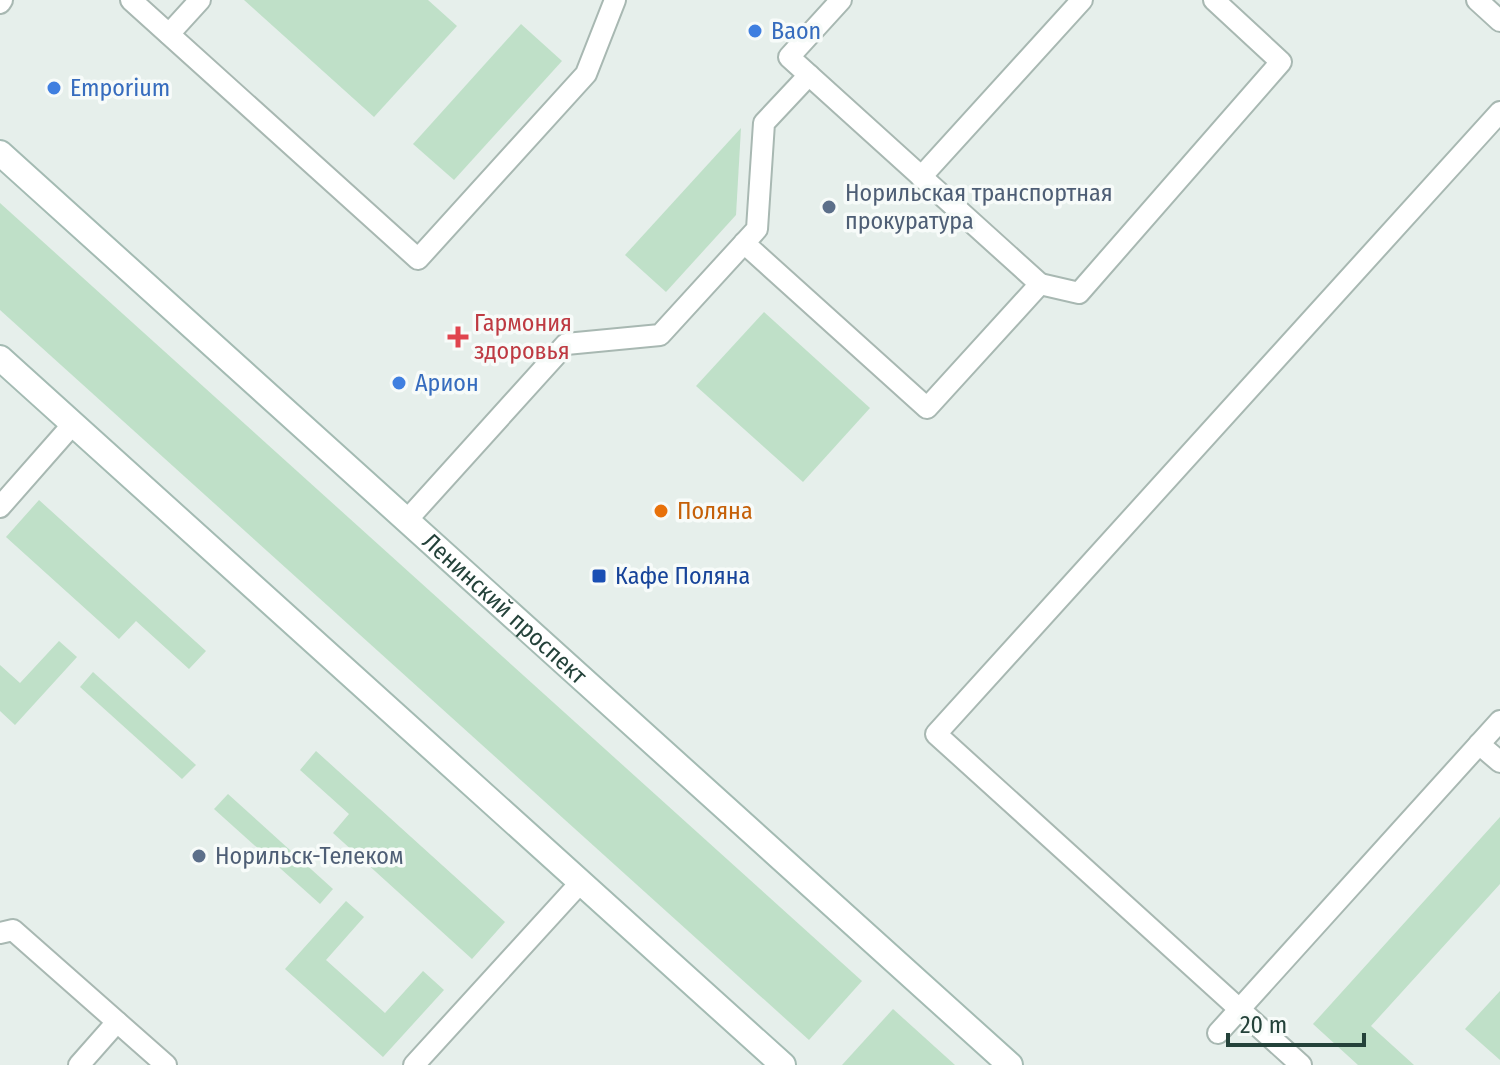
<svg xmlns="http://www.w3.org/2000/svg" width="1500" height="1065" font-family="'Fira Sans Condensed',sans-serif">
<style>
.green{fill:#bfe0c8}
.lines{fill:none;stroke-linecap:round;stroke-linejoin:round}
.lane-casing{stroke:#a8b8b2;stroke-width:24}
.secondary-casing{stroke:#a4bbb3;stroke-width:28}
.lane{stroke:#fff;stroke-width:20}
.secondary{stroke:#fff;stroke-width:24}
.shop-dot{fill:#3f7fe0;stroke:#f7fbf9;stroke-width:3}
.service-dot{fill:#5c6f8a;stroke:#f7fbf9;stroke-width:3}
.health-dot{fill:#e0444e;stroke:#f7fbf9;stroke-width:3}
.food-dot{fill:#e8710a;stroke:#f7fbf9;stroke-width:3}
.transit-dot{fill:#1a4fb4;stroke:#f7fbf9;stroke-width:3}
.labels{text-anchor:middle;stroke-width:7;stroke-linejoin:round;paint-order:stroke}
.shop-label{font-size:24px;fill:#366cbe;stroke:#f7fbf9;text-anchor:start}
.service-label{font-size:24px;fill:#4e5e75;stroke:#f7fbf9;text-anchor:start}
.health-label{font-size:24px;fill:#be3a42;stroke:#f7fbf9;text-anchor:start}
.food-label{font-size:24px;fill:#c56008;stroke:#f7fbf9;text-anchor:start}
.transit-label{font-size:24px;fill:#164399;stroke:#f7fbf9;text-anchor:start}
.street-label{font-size:24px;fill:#24423a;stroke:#f7fbf9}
</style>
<rect width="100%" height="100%" fill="#e6efeb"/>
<!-- green -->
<g class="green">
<path d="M 244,0 L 428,0 L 457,26 L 374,117 Z"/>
<path d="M 521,24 L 562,61 L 454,180 L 413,144 Z"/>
<path d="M 741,128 L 736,215 L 666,292 L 625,255 Z"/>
<path d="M 0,203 L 862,981 L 809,1040 L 0,310 Z"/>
<path d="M 764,312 L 870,408 L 803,482 L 696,386 Z"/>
<path d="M 39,500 L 206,651 L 189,669 L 136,621 L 119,639 L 6,537 Z"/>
<path d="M 59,641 L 77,657 L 15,725 L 0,711 L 0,665 L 20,683 Z"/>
<path d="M 93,672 L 196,765 L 182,779 L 80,687 Z"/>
<path d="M 316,751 L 505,922 L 472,959 L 333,833 L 349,814 L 300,770 Z"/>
<path d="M 228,794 L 333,889 L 320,904 L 214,809 Z"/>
<path d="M 1500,817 L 1500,884 L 1371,1026 L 1414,1065 L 1358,1065 L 1313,1024 Z"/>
<path d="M 346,901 L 364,917 L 326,960 L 385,1013 L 423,971 L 444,990 L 383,1057 L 285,969 Z"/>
<path d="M 1500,991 L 1500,1060 L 1465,1029 Z"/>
<path d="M 893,1009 L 955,1065 L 842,1065 Z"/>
</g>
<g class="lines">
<!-- lane casing -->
<g class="lane-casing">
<g id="lane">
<path d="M 131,0 L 418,259 L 586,74 L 615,0"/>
<path d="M 1477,0 L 1500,21"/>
<path d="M 0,3 L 2,0"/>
<path d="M 169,34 L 200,0"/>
<path d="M 921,177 L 1082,0"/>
<path d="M 744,243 L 927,408 L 1040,284 L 789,57 L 841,0"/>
<path d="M 1040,284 L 1079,293 L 1281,62 L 1214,0"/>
<path d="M 0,507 L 73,424"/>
<path d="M 407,520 L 566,344 L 660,335 L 757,229 L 764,123 L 809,75"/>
<path d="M 1479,744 L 1500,762"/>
<path d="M 0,933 L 13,930 L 166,1065"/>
<path d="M 1218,1033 L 1500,721"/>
<path d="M 79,1065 L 117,1022"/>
<path d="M 414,1065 L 581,882"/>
<path d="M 1301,1065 L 936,734 L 1500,112"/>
</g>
</g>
<!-- secondary casing -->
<g class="secondary-casing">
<g id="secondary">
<path id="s1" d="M 0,153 L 1010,1065"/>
<path d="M 0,358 L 783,1065"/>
</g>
</g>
<!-- lane -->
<use href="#lane" class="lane"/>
<!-- secondary -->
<use href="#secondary" class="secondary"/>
</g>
<!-- markers -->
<g class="shop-dot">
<circle cx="755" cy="31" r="8"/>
<circle cx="54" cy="88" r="8"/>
<circle cx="399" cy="383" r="8"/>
</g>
<g class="service-dot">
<circle cx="829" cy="207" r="8"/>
<circle cx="199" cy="856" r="8"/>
</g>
<path class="health-dot" d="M454 325h8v8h8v8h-8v8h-8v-8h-8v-8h8z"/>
<circle class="food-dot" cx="661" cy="511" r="8"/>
<rect class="transit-dot" x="591" y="568" width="16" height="16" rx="4"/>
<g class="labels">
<!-- shop labels -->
<g class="shop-label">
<text x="771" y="39">Baon</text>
<text x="70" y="96">Emporium</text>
<text x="415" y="391">Арион</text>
</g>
<!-- service labels -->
<g class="service-label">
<text x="845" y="201">Норильская транспортная<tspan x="845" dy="28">прокуратура</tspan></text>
<text x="215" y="864">Норильск-Телеком</text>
</g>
<!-- health labels -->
<g class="health-label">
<text x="474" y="331">Гармония<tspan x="474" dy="28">здоровья</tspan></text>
</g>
<!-- food labels -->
<g class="food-label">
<text x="677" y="519">Поляна</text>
</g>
<!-- transit labels -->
<g class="transit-label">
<text x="615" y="584">Кафе Поляна</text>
</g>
<!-- street labels -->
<g class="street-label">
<text dy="8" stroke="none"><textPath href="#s1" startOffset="680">Ленинский проспект</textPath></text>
</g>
</g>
<!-- scale -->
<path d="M1228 1033v12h136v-12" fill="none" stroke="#24423a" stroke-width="4"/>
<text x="1240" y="1033" font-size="24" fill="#24423a" stroke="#f7fbf9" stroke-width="6" paint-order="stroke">20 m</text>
</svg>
